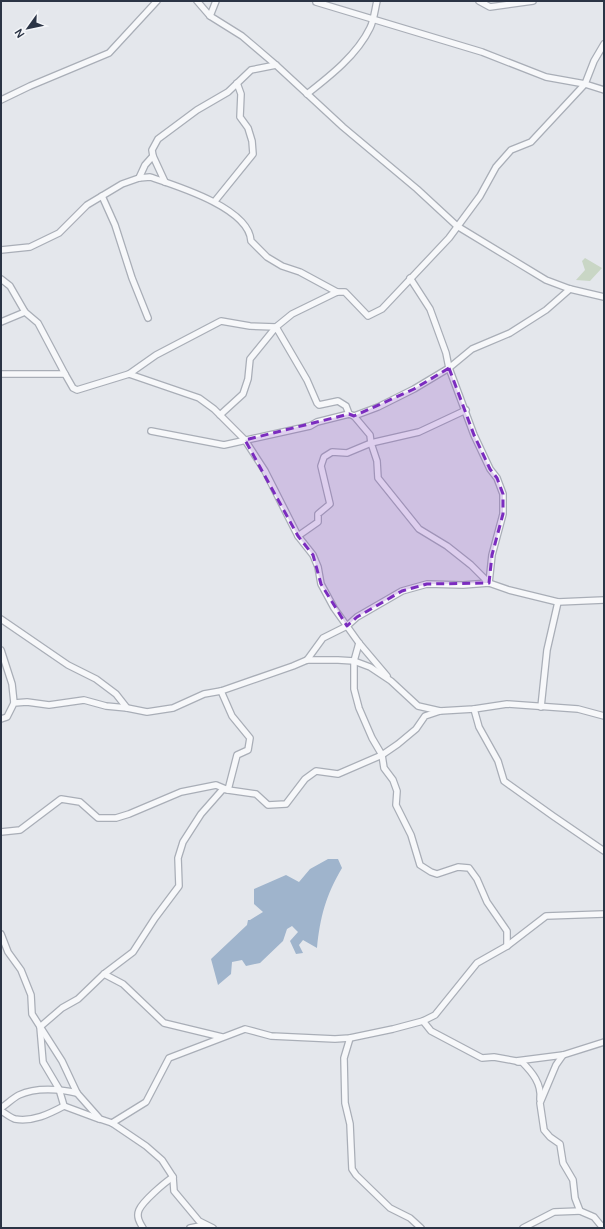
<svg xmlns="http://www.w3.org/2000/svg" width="605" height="1229" font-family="Manrope,sans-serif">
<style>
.green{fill:#c9d6c5}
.water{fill:#9fb4cc}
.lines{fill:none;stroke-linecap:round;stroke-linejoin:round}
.minor-casing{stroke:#a9aeb7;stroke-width:8}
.minor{stroke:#f7f8fa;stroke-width:5.5}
.marked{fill:#7b2cbf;fill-opacity:0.2;stroke:#7b2cbf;stroke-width:3;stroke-dasharray:8 5;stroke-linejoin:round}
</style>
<rect width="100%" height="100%" fill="#e4e7ec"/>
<!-- green -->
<path class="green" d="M 585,258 L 602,268 L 590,281 L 576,280 L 585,270 L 582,261 Z"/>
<!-- water -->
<path class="water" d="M 328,859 L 338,859 L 342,868 C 326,895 320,917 317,948 L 303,940 L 299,945 L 303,953 L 296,954 L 290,941 L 298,932 L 292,926 L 287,929 L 283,941 L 260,963 L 246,966 L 242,960 L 232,962 L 231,974 L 218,985 L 211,959 L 247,925 L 248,920 L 250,920 L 263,912 L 254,904 L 254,889 L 286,875 L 299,882 L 310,869 Z"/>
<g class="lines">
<!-- minor casing -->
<g class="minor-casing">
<g id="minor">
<path d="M 197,1 L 210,16 L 242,36 L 276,65 L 343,127 L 417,189 L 457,226 L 546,280 L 570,289 L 604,297"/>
<path d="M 479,1 L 490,7 L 533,1"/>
<path d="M 316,2 L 482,52 L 546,77 L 585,84 L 604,90"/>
<path d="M 210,16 L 216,1"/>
<path d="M 307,94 C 330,76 357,55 370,28 C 374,20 375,9 377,1"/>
<path d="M 1,100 L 30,86 L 109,53 L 157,1"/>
<path d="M 153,156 L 165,182"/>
<path d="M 139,178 L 150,177 C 177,186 249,208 251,241 L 267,257 L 282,266 L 300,272 L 337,292"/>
<path d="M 102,196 L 115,225 L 132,278 L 148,318"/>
<path d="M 215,201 L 253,154 L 252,141 L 248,128 L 240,117 L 241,94 L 237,83"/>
<path d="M 1,250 L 30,247 L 59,233 L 87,205 L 122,184 L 139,178 L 145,165 L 153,156 L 152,150 L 158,139 L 197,110 L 228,92 L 251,70 L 276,65"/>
<path d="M 410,278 L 430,309 L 446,353 L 449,368 L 474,435 L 490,469 L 497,478 L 503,494 L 503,514 L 492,555 L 489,583"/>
<path d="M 1,279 L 10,286 L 25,312 L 38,323 L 65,374"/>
<path d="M 1,322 L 25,312"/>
<path d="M 1,374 L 65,374 L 73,388 L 77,390 L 129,374 L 199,398 L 214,409 L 245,440 L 265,471 L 298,536 L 313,555 L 318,567 L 321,584 L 334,608 L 359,643 L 387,676"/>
<path d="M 129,374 L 156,355 L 221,321 L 250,326 L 276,327 L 292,314 L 337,292 L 345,292 L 368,316 L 382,309 L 449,238 L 480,196 L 496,167 L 511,150 L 531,142 L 585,84 L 594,61 L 604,44"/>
<path d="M 220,415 L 243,394 L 248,379 L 250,359 L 276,327 L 307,380 L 317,403 L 319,405 L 338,401 L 346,406 L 349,414"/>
<path d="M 354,416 L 370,435 L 371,443 L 377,461 L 378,478 L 419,529 L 447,546 L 471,565 L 489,583"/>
<path d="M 151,431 L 224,445 L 310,426 L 317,422 L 349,414 L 354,416 L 378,407 L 414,389 L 449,368 L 472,349 L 510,333 L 546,310 L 570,289"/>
<path d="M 298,536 L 318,522 L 318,514 L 330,504 L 321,466 L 324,457 L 332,452 L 347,453 L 371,443 L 419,432 L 466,410"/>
<path d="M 1,619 L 68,665 L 96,679 L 116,694 L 127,708 L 147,712 L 173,708 L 204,694 L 221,691 L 293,666 L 307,660 L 338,660 L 354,661 L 370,667 L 391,681 L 418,706 L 440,711 L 474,709 L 507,704 L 578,709 L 604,716"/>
<path d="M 359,643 L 354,661 L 354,689 L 359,708 L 372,738 L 382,755 L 384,768 L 393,780 L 397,791 L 396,805 L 411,835 L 420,865 L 431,872 L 437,874 L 458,867 L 469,868 L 477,879 L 487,902 L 507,931 L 507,946"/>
<path d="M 1,650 L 12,684 L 14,703"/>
<path d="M 307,660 L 323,638 L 347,626 L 357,617 L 402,591 L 427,584 L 463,585 L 489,583 L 509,590 L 558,602 L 604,600"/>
<path d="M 541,707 L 547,650 L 558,602"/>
<path d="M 474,709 L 479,727 L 498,761 L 504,781 L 553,816 L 604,851"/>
<path d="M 1,719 L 7,717 L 14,703 L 27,702 L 49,705 L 84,700 L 106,706 L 127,708"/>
<path d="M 1,832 L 20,830 L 61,799 L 80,802 L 98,818 L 116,818 L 129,814 L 181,792 L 216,785 L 228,790 L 256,794 L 268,805 L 286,804 L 305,779 L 316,771 L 338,774 L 382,755 L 398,744 L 416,729 L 425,716 L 440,711"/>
<path d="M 1,934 L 8,952 L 21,970 L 31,995 L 32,1014 L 62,1061 L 77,1093 L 100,1119 L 112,1123 L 146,1146 L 162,1160 L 173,1177 L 174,1191 L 199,1221 L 213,1228"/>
<path d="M 104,974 L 123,984 L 164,1023 L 222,1037"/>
<path d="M 423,1021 L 431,1031 L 482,1058 L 494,1057 L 516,1061 L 563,1055"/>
<path d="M 350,1038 L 344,1058 L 345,1103 L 350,1124 L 352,1169 L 356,1175 L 390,1208 L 410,1218 L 421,1228"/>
<path d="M 518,1062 L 522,1062 C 532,1072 542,1084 540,1099"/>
<path d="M 64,1106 L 59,1089 L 43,1062 L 40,1027 L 62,1008 L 78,999 L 104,974 L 133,952 L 155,918 L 179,886 L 178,858 L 183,842 L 201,814 L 223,789 L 228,790 L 237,755 L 248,750 L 250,738 L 232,716 L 221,691"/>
<path d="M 1,1108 C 7,1104 13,1098 19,1095 C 36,1087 60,1089 77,1093"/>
<path d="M 1,1111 C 5,1113 11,1118 15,1119 C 33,1122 49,1114 64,1106 L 99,1119"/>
<path d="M 112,1123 L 146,1102 L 169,1058 L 245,1029 L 271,1036 L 335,1039 L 350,1038 L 393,1029 L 423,1021 L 435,1015 L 477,963 L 507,946 L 546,916 L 604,914"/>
<path d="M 143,1228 C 140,1223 136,1217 139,1210 C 143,1201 164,1183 173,1177"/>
<path d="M 190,1228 L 205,1225"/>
<path d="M 523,1228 L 554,1212 L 580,1211"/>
<path d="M 603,1228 L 594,1217 L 580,1211 L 575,1198 L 573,1180 L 563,1163 L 560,1144 L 550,1137 L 544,1130 L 540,1103 L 556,1065 L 563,1055 L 604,1042"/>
</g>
</g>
<!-- minor -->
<use href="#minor" class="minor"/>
</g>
<!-- marked area -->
<path class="marked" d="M 449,368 L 474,435 L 490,469 L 497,478 L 503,494 L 503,514 L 492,555 L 489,583 L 427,584 L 402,591 L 357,617 L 347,626 L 321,584 L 313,555 L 298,536 L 245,440 L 349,414 L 354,416 L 414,389 Z"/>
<!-- border -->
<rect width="605" height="1229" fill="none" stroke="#2b3445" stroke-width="4"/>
<!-- north arrow -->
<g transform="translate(28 28) rotate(237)" stroke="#f4f6f9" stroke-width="3" paint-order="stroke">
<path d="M0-3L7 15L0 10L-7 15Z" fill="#2b3445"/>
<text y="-6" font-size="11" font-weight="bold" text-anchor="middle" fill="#2b3445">N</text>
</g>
</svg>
